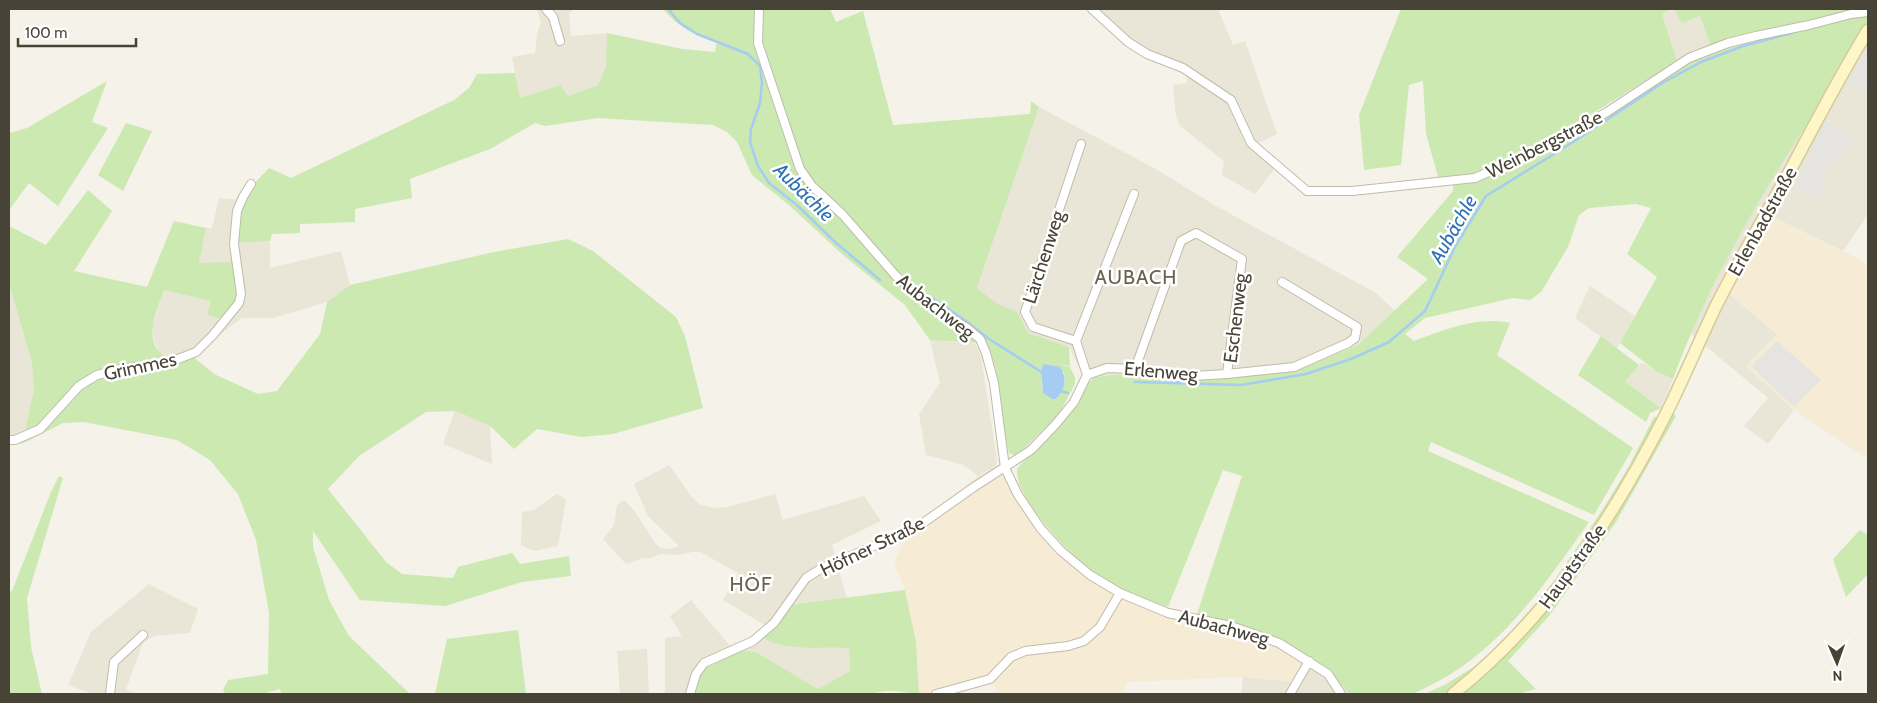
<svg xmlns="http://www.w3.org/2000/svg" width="1877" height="703" font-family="Cabin,sans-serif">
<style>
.residential{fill:#e9e5d7}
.commercial{fill:#f6ebd4}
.green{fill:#cbe9b1;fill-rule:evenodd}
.parking{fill:#e6e4e0}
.water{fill:#a5ccf2}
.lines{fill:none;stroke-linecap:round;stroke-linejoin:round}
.stream{stroke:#a5ccf2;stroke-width:2.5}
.street-casing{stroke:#c0bbab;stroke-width:10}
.secondary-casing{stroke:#d5ca98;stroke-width:14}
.street{stroke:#fff;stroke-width:8}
.secondary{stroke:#fff6c8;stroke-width:11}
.labels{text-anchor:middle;stroke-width:5;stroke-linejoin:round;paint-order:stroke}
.street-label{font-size:19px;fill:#484337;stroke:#fff}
.water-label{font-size:20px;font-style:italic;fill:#2e71b7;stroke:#fff}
.neighbourhood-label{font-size:20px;letter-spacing:1px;fill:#6b624e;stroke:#fff}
</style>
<rect width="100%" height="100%" fill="#f5f2e9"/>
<!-- residential -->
<g class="residential">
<path d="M 537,9 L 573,9 L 569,14 L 571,36 L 607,33 L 607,67 L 598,85 L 568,96 L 560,85 L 520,98 L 512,57 L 535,53 L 537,34 L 541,22 Z"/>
<path d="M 1088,9 L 1138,9 L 1139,10 L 1142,9 L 1218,9 L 1233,45 L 1245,41 L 1277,134 L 1256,144 L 1279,163 L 1255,194 L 1222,175 L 1224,161 L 1180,126 L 1176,116 L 1173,85 L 1187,83 L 1187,76 L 1180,70 L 1126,44 Z"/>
<path d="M 1674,9 L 1682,23 L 1700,16 L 1711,47 L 1677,61 L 1662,14 Z"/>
<path d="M 1868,30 L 1868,214 L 1843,251 L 1771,216 L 1777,335 L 1746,366 L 1794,410 L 1768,444 L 1744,426 L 1768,398 L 1690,333 L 1730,252 L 1782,162 Z"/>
<path d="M 1039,107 L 1156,169 L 1216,206 L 1376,293 L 1395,311 L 1358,345 L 1295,371 L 1176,381 L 1123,374 L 1094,377 L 1082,374 L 1069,347 L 1028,333 L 1017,312 L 996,303 L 977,288 Z"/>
<path d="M 219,198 L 243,200 L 237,243 L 270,241 L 270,268 L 341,251 L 350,285 L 327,302 L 273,318 L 242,318 L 192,356 L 176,365 L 159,351 L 154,340 L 152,328 L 164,290 L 212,301 L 220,318 L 199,264 L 206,228 L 212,228 Z"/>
<path d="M 9,283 L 32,363 L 34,389 L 22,444 L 9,444 Z"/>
<path d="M 1590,286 L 1635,316 L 1617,348 L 1575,318 Z"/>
<path d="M 930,340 L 975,343 L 981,356 L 997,460 L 996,466 L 978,476 L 964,465 L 926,455 L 919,414 L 940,383 Z"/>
<path d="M 1642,362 L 1656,371 L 1673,379 L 1661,408 L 1625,382 Z"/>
<path d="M 455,410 L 490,426 L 492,464 L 443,444 Z"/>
<path d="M 669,465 L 691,496 L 699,504 L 713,508 L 728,507 L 775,494 L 783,520 L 864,496 L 881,521 L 832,545 L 847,599 L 791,605 L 802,647 L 849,647 L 850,671 L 818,689 L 756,652 L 740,650 L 706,667 L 701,672 L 692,694 L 665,694 L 665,638 L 682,636 L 670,616 L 691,600 L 732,648 L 750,639 L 766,626 L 723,600 L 738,573 L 700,552 L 693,552 L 676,555 L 660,554 L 651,558 L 643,558 L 626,564 L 603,539 L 614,525 L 617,505 L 624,500 L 633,509 L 656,544 L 661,548 L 670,549 L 679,546 L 648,516 L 634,484 Z"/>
<path d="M 557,494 L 566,500 L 558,546 L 534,551 L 521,545 L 522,512 L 534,510 Z"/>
<path d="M 149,584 L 198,609 L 190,633 L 154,636 L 143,643 L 126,689 L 136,694 L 93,694 L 68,685 L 91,632 Z"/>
<path d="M 647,649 L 649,694 L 620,694 L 617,651 Z"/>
<path d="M 1311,659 L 1335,677 L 1350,694 L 1241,694 L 1243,677 L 1295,682 Z"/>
</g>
<!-- commercial -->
<g class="commercial">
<path d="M 1771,216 L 1857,258 L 1868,267 L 1868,459 L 1794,410 L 1746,366 L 1777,335 L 1729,294 Z"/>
<path d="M 1000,464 L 1017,479 L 1034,510 L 1056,539 L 1135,596 L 1168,607 L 1235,623 L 1258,631 L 1283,641 L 1311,659 L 1295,682 L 1243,677 L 1127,682 L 1123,694 L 996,694 L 995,686 L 990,684 L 955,694 L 917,694 L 919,694 L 916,642 L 905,590 L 895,565 L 896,557 L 906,538 L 903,529 L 929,514 L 978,476 Z"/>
</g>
<!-- green -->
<g class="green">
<path d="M 663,9 L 830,9 L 836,22 L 863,11 L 893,125 L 1030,114 L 1031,101 L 1039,107 L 977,288 L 996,303 L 1017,312 L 1028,333 L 1069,347 L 1070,366 L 1055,363 L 1070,367 L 1075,377 L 1075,384 L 1058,416 L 1018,454 L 1013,455 L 1009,453 C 1000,418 1004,378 987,346 C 974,321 945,315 925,297 C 896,271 870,241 844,212 C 836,204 827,197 819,189 C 810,180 802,169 794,160 C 832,207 869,257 914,298 C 933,315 963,321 979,343 L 930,340 L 905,305 L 843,255 L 790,206 L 752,175 L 737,142 L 727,132 L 713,125 L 598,118 L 545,126 L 535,123 L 490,149 L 410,179 L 412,198 L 355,209 L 355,222 L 300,224 L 300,233 L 272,234 L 270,241 L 236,243 L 239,214 L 251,187 L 269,168 L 291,178 L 454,100 L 469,88 L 477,74 L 515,73 L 520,98 L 560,85 L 568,96 L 598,85 L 606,67 L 607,33 L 682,49 L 715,52 L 717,42 C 695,36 678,27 663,9 ZM 1041,372 L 1064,372 C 1066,386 1063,392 1052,399 L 1042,390 Z"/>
<path d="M 1401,9 L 1672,9 L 1662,14 L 1677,61 L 1590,115 L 1517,156 L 1477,175 L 1439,180 L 1426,134 L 1423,81 L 1409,85 L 1401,165 L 1364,170 L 1359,115 Z"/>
<path d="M 1674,9 L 1863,9 L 1711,47 L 1700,16 L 1682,23 Z"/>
<path d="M 1868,11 L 1868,30 C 1795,142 1719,253 1673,379 L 1656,371 L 1620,343 L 1657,277 L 1627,254 L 1651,208 L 1636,204 L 1589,208 L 1579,215 L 1568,247 L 1541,292 L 1530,300 L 1513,298 L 1425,318 L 1405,334 L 1414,341 C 1444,330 1478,316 1510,323 L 1497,355 L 1633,448 L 1594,515 L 1431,442 L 1428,451 L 1589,522 C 1546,583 1502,648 1435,683 C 1428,686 1421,691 1414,693 C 1404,697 1363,694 1350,694 C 1308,645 1257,629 1197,614 L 1242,476 L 1223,470 L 1168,607 C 1157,603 1146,601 1135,596 C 1094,578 1063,549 1037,514 C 1027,500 1017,486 1017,469 C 1029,453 1048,441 1061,425 C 1074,410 1081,391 1094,377 L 1123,374 L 1176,381 L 1295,371 L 1358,345 L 1428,279 L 1397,257 L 1453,191 L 1453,184 L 1483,178 L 1520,161 L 1679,66 L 1712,51 Z"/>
<path d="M 107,81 L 92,122 L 108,128 L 58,206 L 29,183 L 9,210 L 9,133 L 27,128 Z"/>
<path d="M 126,123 L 152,131 L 123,191 L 98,175 Z"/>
<path d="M 88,190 L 112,211 L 74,271 L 147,287 L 174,221 L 206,228 L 199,263 L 233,262 C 238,290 244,298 220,318 L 207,315 L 211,301 L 164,290 C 158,309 143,336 161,353 C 165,357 171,361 176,365 L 192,356 L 214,374 L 258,394 L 277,391 L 320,334 L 327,302 L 350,285 L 494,252 L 568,239 L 593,251 L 676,317 L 685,336 L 703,408 L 613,434 L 581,437 L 537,429 L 514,449 L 490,426 L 456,411 L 426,412 L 359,456 L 328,489 L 386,562 L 402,574 L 453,578 L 458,567 L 512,553 L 520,564 L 569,556 L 571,576 L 522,582 L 445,606 L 360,600 L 313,531 L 313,547 L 329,600 L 349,636 L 410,694 L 282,694 L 280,689 L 261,694 L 226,694 L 223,690 L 228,680 L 268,674 L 269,613 L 256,540 L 238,494 L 210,460 L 177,440 L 84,422 L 63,423 L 22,444 L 34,389 L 32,363 L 9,283 L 9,226 L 46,245 Z"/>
<path d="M 1601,336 L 1639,365 L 1625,382 L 1661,408 L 1650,413 L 1646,422 L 1578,375 Z"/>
<path d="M 1672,412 L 1676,416 L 1616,522 L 1597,549 L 1549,616 L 1508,661 L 1536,689 L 1517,694 L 1460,694 C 1493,667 1524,640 1550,606 C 1597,546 1633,478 1672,412 Z"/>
<path d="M 1654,417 L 1657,417 L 1659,419 L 1620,489 L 1582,550 L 1521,629 L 1447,694 L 1425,694 L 1446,684 L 1477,665 L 1503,641 L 1550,587 L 1603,509 L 1629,466 Z"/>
<path d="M 59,476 L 63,478 L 27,598 L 31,647 L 42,694 L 9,694 L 9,592 L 12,591 L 51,492 Z"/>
<path d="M 1860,530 L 1868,535 L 1868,574 L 1846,597 L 1833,559 Z"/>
<path d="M 905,590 L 916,642 L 919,694 C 910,694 903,691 894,691 C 886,690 878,692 870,694 L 692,694 L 701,672 L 706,668 L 740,650 L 756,652 L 818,689 L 850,671 L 849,648 C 820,646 789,652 763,638 L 779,622 L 790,605 Z"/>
<path d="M 518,630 L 526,694 L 435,694 L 447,639 Z"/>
</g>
<!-- parking -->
<g class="parking">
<path d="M 1868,45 L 1868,84 L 1865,89 L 1860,86 L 1853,88 L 1847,85 Z"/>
<path d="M 1824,121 L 1851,137 L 1835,164 L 1830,161 L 1822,175 L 1827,178 L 1815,199 L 1793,187 L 1810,158 L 1805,155 Z"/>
<path d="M 1777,341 L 1821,380 L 1794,407 L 1751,366 Z"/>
</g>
<!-- water -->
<path class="water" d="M 1043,364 L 1060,367 C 1068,379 1065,388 1056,399 L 1052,399 L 1043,393 L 1041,372 Z"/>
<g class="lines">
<!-- stream -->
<g class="stream">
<path d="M 668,9 L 680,23 L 697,34 L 748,54 L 760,66 L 762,83 L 760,103 L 751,129 L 750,142 L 758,166 L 769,183 L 798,206 L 835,242 L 880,280"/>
<path d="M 932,298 L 966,321 L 989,339 L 1043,373"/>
<path d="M 1135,382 L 1241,385 L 1306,374 L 1351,359 L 1389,342 L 1425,311 L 1456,245 L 1486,196 L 1570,144 L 1664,82 L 1701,62 L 1743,46 L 1792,33"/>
<path d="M 1060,391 L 1068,393"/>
</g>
<!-- street casing -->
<g class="street-casing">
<g id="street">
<path d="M 546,9 L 553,17 L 560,41"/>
<path d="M 759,9 L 758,43 L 800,169 L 812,186 L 843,215 L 896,276 L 929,306 L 967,328 L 980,339 L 986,353 L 994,383 L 1005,468 L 1018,495 L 1041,529 L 1061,551 L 1090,575 L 1120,593 L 1168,613 L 1231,626 L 1279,643 L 1328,674 L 1341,694"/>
<path d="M 1092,9 L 1128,42 L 1147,54 L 1183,68 L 1231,100 L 1251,143 L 1307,191 L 1352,191 L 1475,178 L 1542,148 L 1607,112 L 1689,58 L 1728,43 L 1756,36 L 1809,25 L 1851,14 L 1868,12"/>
<path d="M 1076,341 L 1033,327 L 1025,312 L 1081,144"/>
<path d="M 1135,369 L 1181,241 L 1196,233 L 1242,259 L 1227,374"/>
<path d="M 1087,375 L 1076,341 L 1134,194"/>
<path d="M 9,440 L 15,440 L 40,429 L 79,386 L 97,375 L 121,369 L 173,361 L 196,352 L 213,335 L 239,303 L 241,294 L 234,244 L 237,211 L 243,197 L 251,184"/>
<path d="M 110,694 L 114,662 L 143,635"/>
<path d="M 690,694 L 696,674 L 704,663 L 753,641 L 774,623 L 806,578 L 822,568 L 916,528 L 974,487 L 1031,450 L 1055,425 L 1074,402 L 1087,375 L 1107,368 L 1135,369 L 1176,377 L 1227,374 L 1294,367 L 1348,343 L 1355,338 L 1357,327 L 1282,282"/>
<path d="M 936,694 L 990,679 L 1011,657 L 1025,651 L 1068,646 L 1084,641 L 1100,627 L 1120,593"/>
<path d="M 1290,694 L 1309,661"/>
</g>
</g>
<!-- secondary casing -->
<g class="secondary-casing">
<path id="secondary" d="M 1453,694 C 1546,620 1611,522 1665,416 C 1683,380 1698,344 1715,308 C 1739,260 1767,213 1793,165 C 1817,120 1841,74 1868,30"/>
</g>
<!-- street -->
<use href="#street" class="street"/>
<!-- secondary -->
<use href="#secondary" class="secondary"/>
</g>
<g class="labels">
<!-- street labels -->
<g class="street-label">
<text transform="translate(1544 144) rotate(-27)" y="7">Weinbergstraße</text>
<text transform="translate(1762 221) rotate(-61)" y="7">Erlenbadstraße</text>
<text transform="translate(1043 257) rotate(-72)" y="7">Lärchenweg</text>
<text transform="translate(936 306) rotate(38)" y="7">Aubachweg</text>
<text transform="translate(1235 318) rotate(-83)" y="7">Eschenweg</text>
<text transform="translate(140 366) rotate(-12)" y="7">Grimmes</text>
<text transform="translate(1161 371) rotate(5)" y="7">Erlenweg</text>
<text transform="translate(872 546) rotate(-26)" y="7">Höfner Straße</text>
<text transform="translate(1572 566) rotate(-54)" y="7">Hauptstraße</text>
<text transform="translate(1224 627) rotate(15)" y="7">Aubachweg</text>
</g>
<!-- water labels -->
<g class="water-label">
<text transform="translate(804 192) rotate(44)" y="7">Aubächle</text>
<text transform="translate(1453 229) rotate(-60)" y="7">Aubächle</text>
</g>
<!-- neighbourhood labels -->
<g class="neighbourhood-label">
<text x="1136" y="284">AUBACH</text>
<text x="751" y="591">HÖF</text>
</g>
</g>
<!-- border -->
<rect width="1877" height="703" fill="none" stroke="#484337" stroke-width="20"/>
<!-- north arrow -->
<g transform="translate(1837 663) rotate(178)" stroke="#ffffff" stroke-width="4" paint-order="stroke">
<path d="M0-4L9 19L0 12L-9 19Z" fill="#484337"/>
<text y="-8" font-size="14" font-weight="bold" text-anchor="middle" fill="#484337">N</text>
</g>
<!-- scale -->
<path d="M18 38v8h118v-8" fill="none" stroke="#484337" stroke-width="2.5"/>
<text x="25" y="38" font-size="15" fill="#484337" stroke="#ffffff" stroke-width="4" paint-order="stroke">100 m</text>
</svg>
